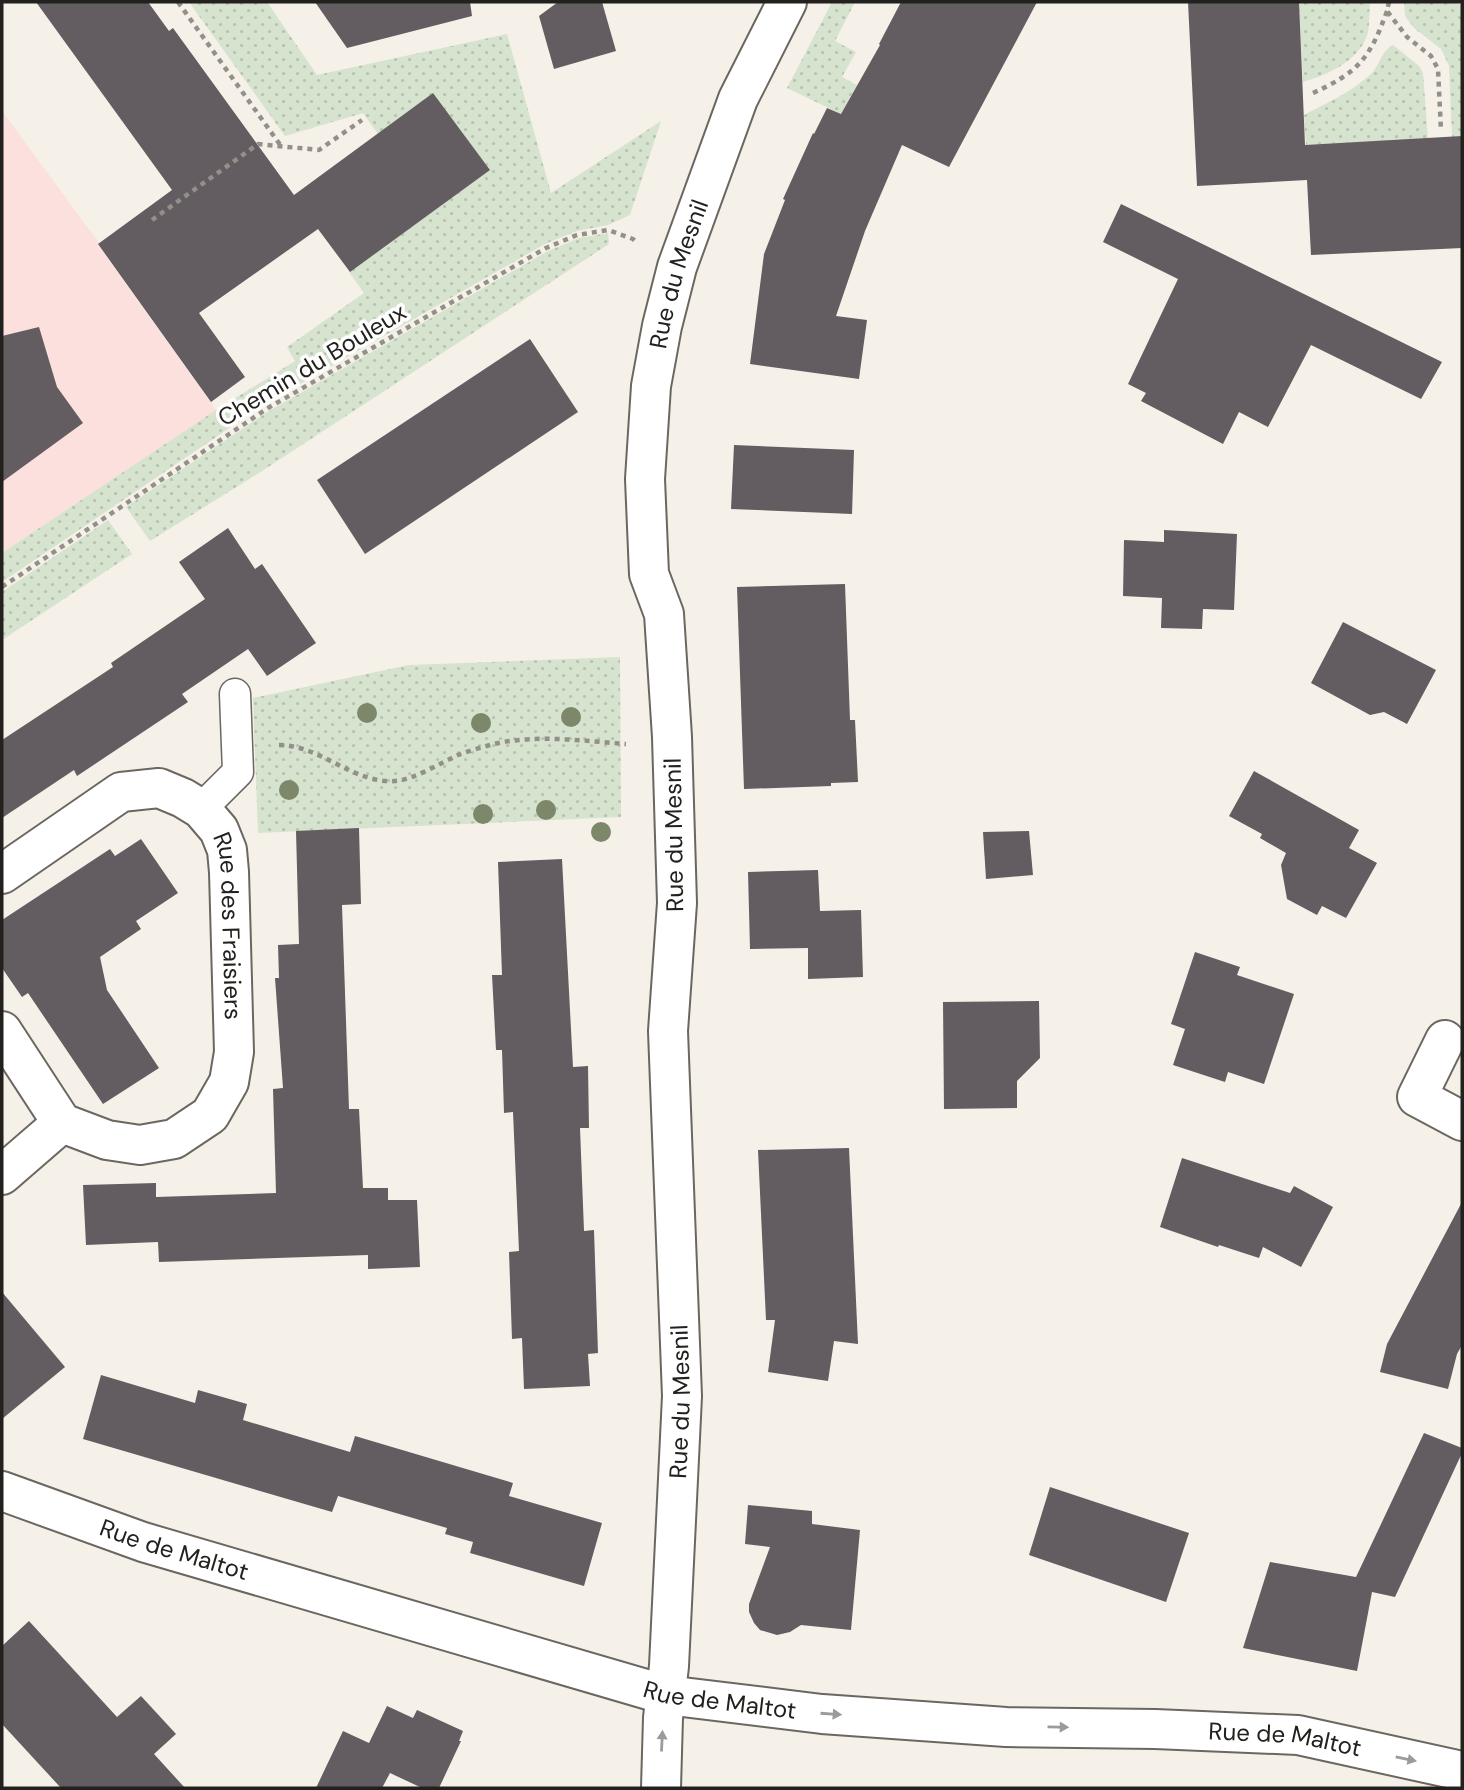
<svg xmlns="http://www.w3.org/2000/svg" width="1464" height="1790" font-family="'DM Sans',sans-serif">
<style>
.education{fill:#fbe0dd}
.grass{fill:url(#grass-dots)}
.building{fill:#635c60}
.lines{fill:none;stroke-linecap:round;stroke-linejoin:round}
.service-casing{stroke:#6b6760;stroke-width:33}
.minor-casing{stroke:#6b6760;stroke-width:42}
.tertiary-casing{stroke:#6b6760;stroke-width:42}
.path{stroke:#93908a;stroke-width:4.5;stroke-dasharray:5 5;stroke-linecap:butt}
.service{stroke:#fff;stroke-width:30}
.minor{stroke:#fff;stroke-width:38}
.tertiary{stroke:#fff;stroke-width:38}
.tree{fill:#7d876a}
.oneway{fill:#9c9b9a}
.labels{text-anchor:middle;stroke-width:7;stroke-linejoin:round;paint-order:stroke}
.street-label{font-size:24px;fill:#23211e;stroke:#fefefe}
</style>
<defs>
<pattern id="grass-dots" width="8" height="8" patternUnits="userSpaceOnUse" patternTransform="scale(1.75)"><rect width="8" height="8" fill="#d6e3ce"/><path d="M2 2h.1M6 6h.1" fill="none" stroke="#b7c2b0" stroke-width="1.8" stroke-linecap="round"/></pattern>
</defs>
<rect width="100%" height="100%" fill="#f5f1e9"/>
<!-- education -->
<path class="education" d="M 2,111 L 99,243 L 98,245 L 216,410 L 2,553 Z"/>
<!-- grass -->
<g class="grass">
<path d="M 189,2 L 267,2 L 317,75 L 507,34 L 551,193 L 661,121 L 630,215 L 608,225 L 577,231 L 545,244 L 265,404 L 2,582 L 2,553 L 216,410 L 295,361 L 287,347 L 364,293 L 349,272 L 490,170 L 433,93 L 378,134 L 363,113 L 285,136 Z"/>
<path d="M 832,2 L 855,2 L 835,41 L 856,52 L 842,77 L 857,85 L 841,114 L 787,88 Z"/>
<path d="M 1299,2 L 1370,2 C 1369,12 1370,27 1367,36 C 1357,62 1327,75 1303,82 Z"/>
<path d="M 1404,2 L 1454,2 L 1462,6 L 1462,137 L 1452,137 L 1449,66 L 1441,49 L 1414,28 L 1405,16 Z"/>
<path d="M 1393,45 L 1419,66 L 1423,73 L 1428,139 L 1306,145 L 1304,115 C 1327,103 1351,92 1370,75 C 1380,66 1381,51 1393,45 Z"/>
<path d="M 608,233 L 609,244 L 259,473 L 150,541 L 126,507 L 269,411 L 548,251 L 579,238 Z"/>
<path d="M 108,520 L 132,554 L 2,640 L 2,592 Z"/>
<path d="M 620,657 L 621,817 L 258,833 L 253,698 L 409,665 Z"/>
</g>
<!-- building -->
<g class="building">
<path d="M 36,2 L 148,2 L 169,31 L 173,28 L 294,195 L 433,93 L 490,170 L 350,272 L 318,229 L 199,313 L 245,377 L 211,402 L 98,244 L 172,190 Z"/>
<path d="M 315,2 L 470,2 L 472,16 L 347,48 Z"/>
<path d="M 558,2 L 602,2 L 616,51 L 554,69 L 539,16 Z"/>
<path d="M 901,2 L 1037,2 L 949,167 L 902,145 L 865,231 L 836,316 L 867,320 L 859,379 L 750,364 L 764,254 L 785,200 L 783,199 L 813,133 L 814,134 L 827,108 L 841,114 L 880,45 L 879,44 Z"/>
<path d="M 1188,2 L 1299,2 L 1305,145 L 1462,136 L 1462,248 L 1311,255 L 1307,180 L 1197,186 Z"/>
<path d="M 1121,204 L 1229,257 L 1442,362 L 1421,399 L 1311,345 L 1268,427 L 1239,412 L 1223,444 L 1141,401 L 1146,393 L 1128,384 L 1178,279 L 1103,242 Z"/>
<path d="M 39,327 L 57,387 L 83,423 L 2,482 L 2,336 Z"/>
<path d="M 530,339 L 578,412 L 365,554 L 317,480 Z"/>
<path d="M 734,445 L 854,450 L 852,514 L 731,509 Z"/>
<path d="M 228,528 L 255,569 L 262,564 L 316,643 L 267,676 L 248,649 L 182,694 L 188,702 L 77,776 L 74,770 L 2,818 L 2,740 L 113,667 L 111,663 L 205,599 L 179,562 Z"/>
<path d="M 1164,530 L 1237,534 L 1234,610 L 1203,609 L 1202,629 L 1161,628 L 1162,598 L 1123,596 L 1124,540 L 1164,542 Z"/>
<path d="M 845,584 L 850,720 L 855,720 L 858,782 L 831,783 L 831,786 L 744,789 L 737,587 Z"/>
<path d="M 1343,622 L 1436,670 L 1407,724 L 1384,712 L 1370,715 L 1311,683 Z"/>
<path d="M 1254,771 L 1359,830 L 1349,848 L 1377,863 L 1346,918 L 1322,906 L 1317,915 L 1287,899 L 1281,865 L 1286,853 L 1260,838 L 1262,834 L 1229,816 Z"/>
<path d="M 359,828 L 361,904 L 342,905 L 349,1109 L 359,1109 L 363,1188 L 388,1188 L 388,1200 L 417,1200 L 420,1267 L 368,1269 L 368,1255 L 159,1262 L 158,1242 L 86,1245 L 83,1185 L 156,1183 L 156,1197 L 276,1193 L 273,1089 L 283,1088 L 275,978 L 279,978 L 278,945 L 299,944 L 296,831 Z"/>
<path d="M 1029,831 L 1033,875 L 986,879 L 983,832 Z"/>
<path d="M 141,839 L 178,893 L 136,921 L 141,929 L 100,957 L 107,990 L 159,1068 L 103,1104 L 28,993 L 22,997 L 2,968 L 2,920 L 110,849 L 115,856 Z"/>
<path d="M 562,859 L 573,1067 L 588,1066 L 589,1128 L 580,1128 L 584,1231 L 594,1230 L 598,1353 L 588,1354 L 590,1386 L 524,1389 L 522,1338 L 512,1339 L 509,1252 L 519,1251 L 513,1112 L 504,1113 L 502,1050 L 496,1050 L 492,975 L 502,975 L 498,862 Z"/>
<path d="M 818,870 L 820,911 L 861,910 L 863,977 L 808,979 L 808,948 L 750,949 L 748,872 Z"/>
<path d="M 1195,952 L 1240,967 L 1237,975 L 1294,994 L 1264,1084 L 1228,1072 L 1225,1082 L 1173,1065 L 1185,1029 L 1171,1024 Z"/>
<path d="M 1039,1001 L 1040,1058 L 1017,1081 L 1017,1108 L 944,1109 L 943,1002 Z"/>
<path d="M 849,1148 L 858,1344 L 834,1341 L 828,1381 L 768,1372 L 775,1320 L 766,1320 L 758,1150 Z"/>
<path d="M 1182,1158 L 1290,1193 L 1294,1186 L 1333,1207 L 1301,1267 L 1263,1247 L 1259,1258 L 1219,1245 L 1218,1247 L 1160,1227 Z"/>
<path d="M 1462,1202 L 1462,1345 L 1457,1354 L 1448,1389 L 1380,1372 L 1387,1344 Z"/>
<path d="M 2,1292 L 65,1367 L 2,1419 Z"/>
<path d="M 101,1375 L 195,1403 L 198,1390 L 247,1404 L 243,1420 L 350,1452 L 355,1436 L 513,1483 L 509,1496 L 602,1523 L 584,1586 L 470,1553 L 473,1542 L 445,1534 L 447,1528 L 338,1496 L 332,1512 L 83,1439 Z"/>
<path d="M 1424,1433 L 1462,1448 L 1462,1453 L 1395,1597 L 1372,1592 L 1357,1671 L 1243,1648 L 1270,1562 L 1356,1577 Z"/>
<path d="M 1050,1487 L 1189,1533 L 1166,1602 L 1029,1555 Z"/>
<path d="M 748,1505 L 812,1511 L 812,1524 L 860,1530 L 851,1630 L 801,1625 L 790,1632 L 777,1635 L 760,1630 L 754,1623 L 749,1612 L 749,1604 L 770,1547 L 745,1544 Z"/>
<path d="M 29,1621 L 117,1717 L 141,1696 L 176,1734 L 154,1754 L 185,1788 L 61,1788 L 2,1724 L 2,1646 Z"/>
<path d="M 387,1706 L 413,1718 L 417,1710 L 463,1731 L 459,1741 L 461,1741 L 439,1788 L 422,1788 L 390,1773 L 382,1788 L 316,1788 L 343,1731 L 369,1743 Z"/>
</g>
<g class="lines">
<!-- service casing -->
<g class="service-casing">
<path id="service" d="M 201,809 L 238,772 L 235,694"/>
</g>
<!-- minor casing -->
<g class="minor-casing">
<g id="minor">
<path id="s1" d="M 2,874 L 121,792 L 159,788 L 183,798 L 201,809 L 219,830 L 227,850 L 229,872 L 234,1052 L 229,1082 L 210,1115 L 174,1139 L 140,1145 L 107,1140 L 62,1123 L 2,1031"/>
<path d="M 1445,1040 L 1417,1097 L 1462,1121"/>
<path d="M 2,1175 L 62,1123"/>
</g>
</g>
<!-- tertiary casing -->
<g class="tertiary-casing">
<g id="tertiary">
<path id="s2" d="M 2,1491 L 143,1542 L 666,1695 L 822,1714 L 1006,1727 L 1155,1729 L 1298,1735 L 1462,1771"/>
<path id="s3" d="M 661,1788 L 663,1718 L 669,1666 L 682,1396 L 668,1031 L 677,903 L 672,737 L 664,614 L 649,574 L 645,479 L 651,386 L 662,326 L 677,267 L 738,99 L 787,2"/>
</g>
</g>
<!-- path -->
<g class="path">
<path d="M 178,2 L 281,146"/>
<path d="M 1389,2 L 1387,11 L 1407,37 L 1431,56 L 1438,69 L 1441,131"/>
<path d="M 1313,93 C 1359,72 1370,58 1387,11"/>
<path d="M 152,220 L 258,144 L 319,150 L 362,120"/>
<path d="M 2,587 L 268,408 L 546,248 L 577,235 L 608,230 L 633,239 L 636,242"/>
<path d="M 279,745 C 321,745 353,784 395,781 C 413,780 441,763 458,755 C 469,751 482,747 494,744 C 537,734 583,741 626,744"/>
</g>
<!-- service -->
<use href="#service" class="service"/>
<!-- minor -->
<use href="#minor" class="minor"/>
<!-- tertiary -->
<use href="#tertiary" class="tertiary"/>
</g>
<!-- trees -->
<g class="tree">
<circle cx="367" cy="713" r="10"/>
<circle cx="571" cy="717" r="10"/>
<circle cx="481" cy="723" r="10"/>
<circle cx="289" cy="790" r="10"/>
<circle cx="546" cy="810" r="10"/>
<circle cx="483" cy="814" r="10"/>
<circle cx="601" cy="832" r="10"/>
</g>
<!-- one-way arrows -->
<defs><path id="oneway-solid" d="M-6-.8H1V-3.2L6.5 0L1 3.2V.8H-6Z" transform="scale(1.75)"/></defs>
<g class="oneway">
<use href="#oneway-solid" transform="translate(831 1714) rotate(4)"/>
<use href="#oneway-solid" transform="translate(1058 1727) rotate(1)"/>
<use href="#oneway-solid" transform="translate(662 1741) rotate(-87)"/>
<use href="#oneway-solid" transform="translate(1406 1759) rotate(12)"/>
</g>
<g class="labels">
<!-- street labels -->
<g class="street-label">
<text dy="8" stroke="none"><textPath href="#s3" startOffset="1522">Rue du Mesnil</textPath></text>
<text transform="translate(312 365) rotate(-31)" y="8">Chemin du Bouleux</text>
<text transform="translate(674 835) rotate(-91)" y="8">Rue du Mesnil</text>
<text dy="8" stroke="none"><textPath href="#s1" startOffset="355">Rue des Fraisiers</textPath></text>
<text dy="8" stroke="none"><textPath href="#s3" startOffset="387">Rue du Mesnil</textPath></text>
<text dy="8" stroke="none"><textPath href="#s2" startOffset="182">Rue de Maltot</textPath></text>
<text dy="8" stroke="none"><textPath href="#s2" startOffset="749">Rue de Maltot</textPath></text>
<text dy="8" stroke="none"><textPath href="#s2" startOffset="1316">Rue de Maltot</textPath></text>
</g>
</g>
<!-- border -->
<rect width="1464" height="1790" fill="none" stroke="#23211e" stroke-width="7"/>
</svg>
